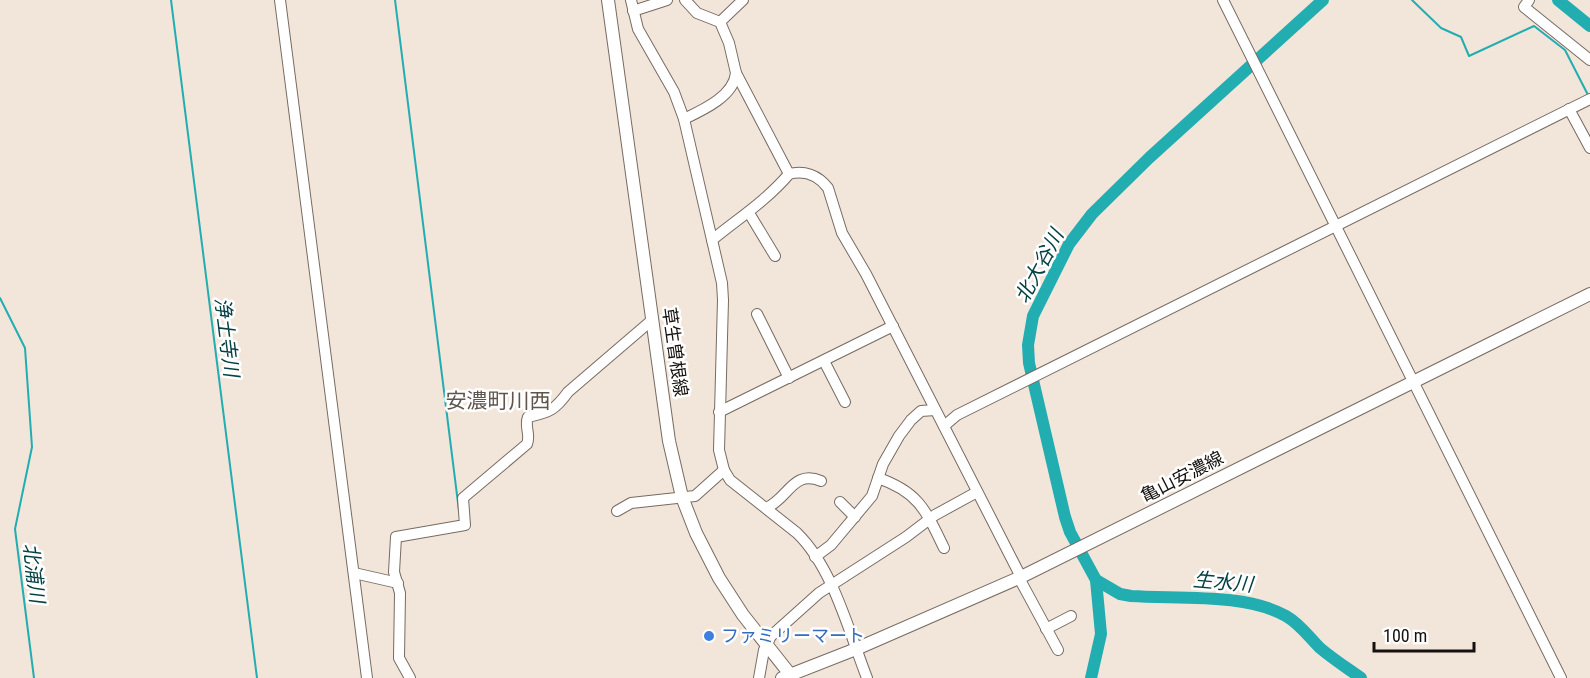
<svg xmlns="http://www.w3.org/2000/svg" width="1590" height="678" font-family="'Roboto Condensed','Noto Sans JP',sans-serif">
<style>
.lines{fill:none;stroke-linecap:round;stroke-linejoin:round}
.stream{stroke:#22adb1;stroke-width:2}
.river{stroke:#22adb1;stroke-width:12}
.minor-casing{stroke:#776b62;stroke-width:12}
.major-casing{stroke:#776b62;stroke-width:14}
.minor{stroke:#fff;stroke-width:10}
.major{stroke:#fff;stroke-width:12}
.shop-dot{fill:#3f7fe0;stroke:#fff;stroke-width:2}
.labels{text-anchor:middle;stroke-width:5;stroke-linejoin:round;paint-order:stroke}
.street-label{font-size:18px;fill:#15110d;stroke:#fff}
.shop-label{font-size:18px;fill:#366cbe;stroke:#fff;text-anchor:start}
.water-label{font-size:20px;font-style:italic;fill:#044142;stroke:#fff}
.quarter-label{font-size:21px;fill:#60554c;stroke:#fff}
</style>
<rect width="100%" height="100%" fill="#f2e5da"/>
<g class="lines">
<!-- stream -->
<g class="stream">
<path d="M 171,0 L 257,678"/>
<path d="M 395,0 L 459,511"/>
<path d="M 1412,0 L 1441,28 L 1461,37 L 1469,56 L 1534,26 L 1565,50 L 1588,95"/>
<path d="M 0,298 L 25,348 L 32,447 L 15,529 L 34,678"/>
</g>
<!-- river -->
<g class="river">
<path d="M 1558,0 L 1590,26"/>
<path d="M 1096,580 L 1120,594 L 1131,596 C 1178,599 1246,593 1286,616 C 1300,624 1309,637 1320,648 C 1333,659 1347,668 1361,678"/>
<path d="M 1091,678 L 1101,634 L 1096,580 L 1070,532 L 1065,517 L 1029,363 L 1028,345 L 1033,316 L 1069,244 L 1092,214 L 1149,158 L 1323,0"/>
</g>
<!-- minor casing -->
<g class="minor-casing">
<g id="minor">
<path d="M 280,0 L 367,678"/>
<path d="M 631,0 L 638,29 L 674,92 L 684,119 L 722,283 L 723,300 L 719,450 L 724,470 L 730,480 L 797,533 C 833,568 849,632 867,678"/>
<path d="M 685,0 L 697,13 L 720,22 L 729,43 L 736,73 L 789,174"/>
<path d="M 1223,0 L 1561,678"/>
<path d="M 1529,0 L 1524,7 L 1590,60"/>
<path d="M 633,11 L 667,0"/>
<path d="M 720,22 L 743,0"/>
<path d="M 1569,109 L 1590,148"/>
<path d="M 684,119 C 703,110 734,96 736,73"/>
<path d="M 749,213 L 775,256"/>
<path d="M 712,240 C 739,218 767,200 789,174 C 804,170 818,175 828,188 L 842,233 L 866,274 L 1021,577"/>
<path d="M 757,314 L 789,378"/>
<path d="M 824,361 L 845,402"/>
<path d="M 719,412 L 893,326"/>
<path d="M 944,426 L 957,415 L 1590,99"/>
<path d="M 878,478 C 919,492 926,511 944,548"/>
<path d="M 840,502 L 855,517"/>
<path d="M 766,508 C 788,499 793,469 821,481"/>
<path d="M 617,511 L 631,503 L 695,496 L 724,470"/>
<path d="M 815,557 L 831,545 L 872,496 L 883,464 L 899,436 L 911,420 L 921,411 L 935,410"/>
<path d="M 354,573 L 398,583"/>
<path d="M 1019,578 L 1058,650"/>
<path d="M 1046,629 L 1071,616"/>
<path d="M 410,678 L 399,658 L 400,593 L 394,572 L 396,537 L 465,525 L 463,498 L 527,444 C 531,435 524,426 528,417 C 550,412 555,410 568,392 L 652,320"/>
<path d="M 759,678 L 764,650 L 771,636 L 819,593 L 906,537 L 935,515 L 977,492"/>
</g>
</g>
<!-- major casing -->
<g class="major-casing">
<g id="major">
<path d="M 608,0 L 669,441 L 682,497 L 696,533 L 719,578 L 743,615 L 793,678"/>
<path d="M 782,678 L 856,649 L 1021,577 L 1590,294"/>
</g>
</g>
<!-- minor -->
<use href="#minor" class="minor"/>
<!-- major -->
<use href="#major" class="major"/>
</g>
<!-- markers -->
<circle class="shop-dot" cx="709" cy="636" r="6"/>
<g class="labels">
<!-- street labels -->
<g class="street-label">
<text transform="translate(675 352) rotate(82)" y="6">草生曽根線</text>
<text transform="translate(1182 477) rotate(-27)" y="6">亀山安濃線</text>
</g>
<!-- shop labels -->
<g class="shop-label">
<text x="721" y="642">ファミリーマート</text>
</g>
<!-- water labels -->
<g class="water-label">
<text transform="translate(1039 266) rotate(-62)" y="7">北大谷川</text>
<text transform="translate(227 337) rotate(83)" y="7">浄土寺川</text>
<text transform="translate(34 573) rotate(83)" y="7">北浦川</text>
<text transform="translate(1223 582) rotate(5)" y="7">生水川</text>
</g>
<!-- quarter labels -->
<g class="quarter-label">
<text x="498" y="408">安濃町川西</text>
</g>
</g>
<!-- scale -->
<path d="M1374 642v9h100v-9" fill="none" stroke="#15110d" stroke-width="3"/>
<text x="1383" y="642" font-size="18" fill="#15110d" stroke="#ffffff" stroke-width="4.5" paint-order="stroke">100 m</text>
</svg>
